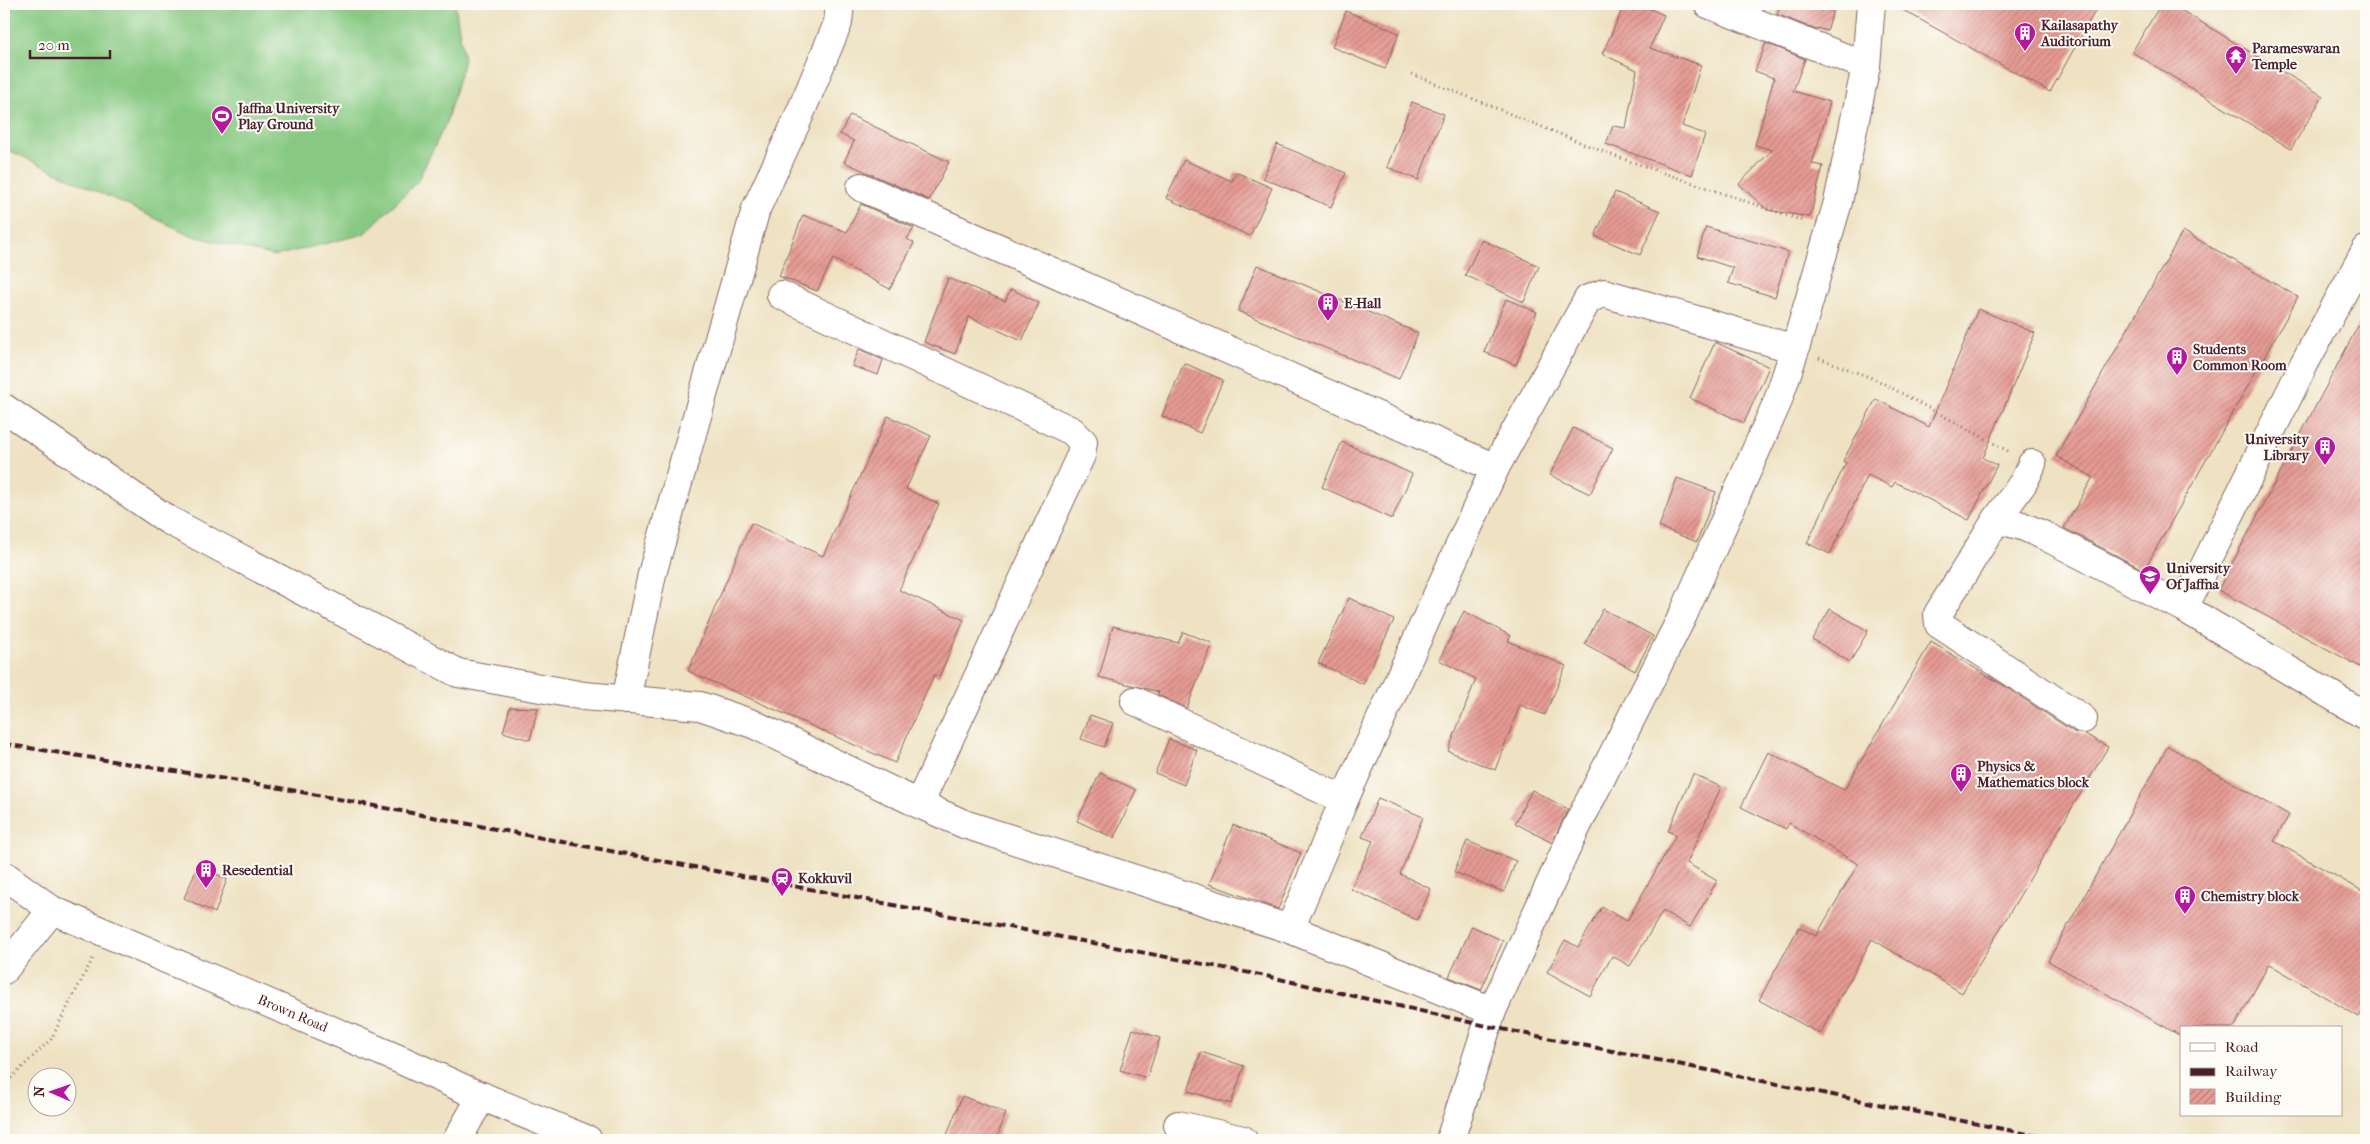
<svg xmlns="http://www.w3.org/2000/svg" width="2370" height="1144" font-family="'IM FELL French Canon',serif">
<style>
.grass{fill:#87c982;stroke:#687456}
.building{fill:url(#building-hatch)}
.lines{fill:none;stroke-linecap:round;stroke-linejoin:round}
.minor-casing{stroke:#836360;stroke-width:30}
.path{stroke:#836360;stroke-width:3;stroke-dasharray:1 4;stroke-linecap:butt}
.minor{stroke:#fff;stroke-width:28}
.rail{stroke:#4a1f2b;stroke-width:4;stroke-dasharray:8 4;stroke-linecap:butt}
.labels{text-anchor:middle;stroke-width:4;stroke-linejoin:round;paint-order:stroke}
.poi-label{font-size:14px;font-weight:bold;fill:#4a1f2b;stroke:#fdfcf7;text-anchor:start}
.street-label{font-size:14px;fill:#4a1f2b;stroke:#fdfcf7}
</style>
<defs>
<pattern id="building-hatch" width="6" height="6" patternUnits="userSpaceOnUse" patternTransform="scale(1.25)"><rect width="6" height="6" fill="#e69b94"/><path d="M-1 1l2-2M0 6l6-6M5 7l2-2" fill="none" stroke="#bc7e79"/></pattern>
</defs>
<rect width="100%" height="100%" fill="#fdfcf7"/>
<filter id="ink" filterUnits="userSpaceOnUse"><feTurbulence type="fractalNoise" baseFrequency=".02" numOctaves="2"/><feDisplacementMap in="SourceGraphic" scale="10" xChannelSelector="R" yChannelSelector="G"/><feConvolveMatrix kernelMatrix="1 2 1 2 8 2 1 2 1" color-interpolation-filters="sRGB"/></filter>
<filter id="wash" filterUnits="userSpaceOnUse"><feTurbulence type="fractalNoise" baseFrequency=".0096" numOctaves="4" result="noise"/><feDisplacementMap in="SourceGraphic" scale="20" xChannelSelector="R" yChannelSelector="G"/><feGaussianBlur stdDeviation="1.12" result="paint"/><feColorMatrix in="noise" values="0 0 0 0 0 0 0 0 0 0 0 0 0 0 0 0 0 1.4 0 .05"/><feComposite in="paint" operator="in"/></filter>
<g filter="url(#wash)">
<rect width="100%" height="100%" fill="#eee2c2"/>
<!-- grass -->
<path class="grass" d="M 4,4 L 455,4 L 464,60 L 446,123 L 417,182 L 364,234 L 275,256 L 193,236 L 4,148 Z"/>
<g id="blocks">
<!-- building -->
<g class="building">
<path d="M 1625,4 L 1639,4 L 1664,15 L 1650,48 L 1701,65 L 1682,126 L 1705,134 L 1692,175 L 1606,144 L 1613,126 L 1626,128 L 1637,70 L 1602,54 Z"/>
<path d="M 1781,4 L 1835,4 L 1827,31 L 1817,28 L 1816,30 L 1777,14 Z"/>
<path d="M 1892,4 L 2099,4 L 2050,92 Z"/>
<path d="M 2161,4 L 2171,4 L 2323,96 L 2291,149 L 2132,52 Z"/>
<path d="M 1346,11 L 1399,33 L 1385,69 L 1332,47 Z"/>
<path d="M 1766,43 L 1805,59 L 1793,91 L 1830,102 L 1812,164 L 1823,166 L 1810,217 L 1767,210 L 1739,184 L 1772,150 L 1755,145 L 1774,78 L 1755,71 Z"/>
<path d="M 1412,102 L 1444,114 L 1418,180 L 1387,167 Z"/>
<path d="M 850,115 L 949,162 L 929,200 L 844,162 L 854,141 L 840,134 Z"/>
<path d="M 1277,144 L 1346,173 L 1331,207 L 1263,178 Z"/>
<path d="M 1184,160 L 1232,181 L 1236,172 L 1272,188 L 1250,236 L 1166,198 Z"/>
<path d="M 1615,192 L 1660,211 L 1640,255 L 1595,236 Z"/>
<path d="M 861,204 L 914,228 L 907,239 L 914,243 L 890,289 L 833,259 L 817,291 L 779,276 L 803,215 L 847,232 Z"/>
<path d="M 1706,227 L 1788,252 L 1775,297 L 1728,283 L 1733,268 L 1697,256 Z"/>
<path d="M 2183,231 L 2298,297 L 2144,570 L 2064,528 L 2093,477 L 2056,456 Z"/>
<path d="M 1482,240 L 1539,266 L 1524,302 L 1465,275 Z"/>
<path d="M 1257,265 L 1418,333 L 1399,379 L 1238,311 Z"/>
<path d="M 948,278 L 1005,301 L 1011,289 L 1039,303 L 1022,341 L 969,317 L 955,354 L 924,342 Z"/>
<path d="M 1506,299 L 1537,312 L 1516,365 L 1484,352 Z"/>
<path d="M 1978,309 L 2035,333 L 1983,458 L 1997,465 L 1969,520 L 1895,482 L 1892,487 L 1868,475 L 1830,554 L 1807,543 L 1846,463 L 1843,461 L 1876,399 L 1929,427 Z"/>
<path d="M 2366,311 L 2366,670 L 2218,590 Z"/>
<path d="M 1715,342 L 1769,367 L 1744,423 L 1690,398 Z"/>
<path d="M 859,349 L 883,360 L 878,375 L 852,366 Z"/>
<path d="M 1184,363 L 1223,380 L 1200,433 L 1162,416 Z"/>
<path d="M 888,416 L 931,436 L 906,489 L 939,504 L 899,590 L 964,620 L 939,677 L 934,675 L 895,763 L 688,671 L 751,523 L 823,556 Z"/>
<path d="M 1573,428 L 1613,448 L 1590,494 L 1550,475 Z"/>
<path d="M 1342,442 L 1412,474 L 1392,519 L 1322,487 Z"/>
<path d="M 1677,478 L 1716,492 L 1697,542 L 1659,527 Z"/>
<path d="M 1349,598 L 1394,620 L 1363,684 L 1318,663 Z"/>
<path d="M 1603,609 L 1653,636 L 1635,671 L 1585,644 Z"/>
<path d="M 1830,609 L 1868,631 L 1850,662 L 1812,639 Z"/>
<path d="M 1464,611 L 1511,636 L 1508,641 L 1566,666 L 1545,715 L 1520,705 L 1495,770 L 1448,751 L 1476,679 L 1439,660 Z"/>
<path d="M 1113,626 L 1178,643 L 1183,632 L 1212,643 L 1187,708 L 1158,695 L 1159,692 L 1099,677 Z"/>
<path d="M 1931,642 L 2003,685 L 2074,732 L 2085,734 L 2108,747 L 1962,993 L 1872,939 L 1820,1034 L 1759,1000 L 1799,927 L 1816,936 L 1858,864 L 1789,823 L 1786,829 L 1741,807 L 1768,752 L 1844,790 Z"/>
<path d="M 510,707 L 538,708 L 530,740 L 503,732 Z"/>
<path d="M 1090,715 L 1113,723 L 1104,747 L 1081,739 Z"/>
<path d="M 1169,739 L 1197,750 L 1184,785 L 1155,773 Z"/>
<path d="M 2168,746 L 2289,815 L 2274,841 L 2366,893 L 2366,1005 L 2359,1017 L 2269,964 L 2234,1028 L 2181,1028 L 2181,1036 L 2048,961 Z"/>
<path d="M 1100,773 L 1136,790 L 1114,838 L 1077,821 Z"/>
<path d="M 1693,774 L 1721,787 L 1687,863 L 1717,881 L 1690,927 L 1663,911 L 1630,966 L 1612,956 L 1590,996 L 1547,972 L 1565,940 L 1578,947 L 1602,907 L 1627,921 L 1676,835 L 1668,831 Z"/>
<path d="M 1532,790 L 1568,809 L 1552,843 L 1515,823 Z"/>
<path d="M 1378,798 L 1423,817 L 1400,874 L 1431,889 L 1417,920 L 1351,889 L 1373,841 L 1362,837 Z"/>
<path d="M 1233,825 L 1301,853 L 1278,909 L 1209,884 Z"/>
<path d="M 1467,841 L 1516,861 L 1504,892 L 1454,872 Z"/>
<path d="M 198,866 L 227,879 L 215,913 L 184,898 Z"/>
<path d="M 1472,926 L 1503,941 L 1481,990 L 1449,977 Z"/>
<path d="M 1133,1029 L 1160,1038 L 1147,1078 L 1120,1070 Z"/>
<path d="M 1201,1052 L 1244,1066 L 1231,1104 L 1188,1091 Z"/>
<path d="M 962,1096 L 1006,1113 L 996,1140 L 945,1140 Z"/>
</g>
</g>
</g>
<g filter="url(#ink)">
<use href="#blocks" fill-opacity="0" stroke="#836360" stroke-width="1"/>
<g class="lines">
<!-- minor casing -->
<g class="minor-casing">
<g id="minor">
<path d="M 1708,4 L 1866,66"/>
<path d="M 861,187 L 1495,468"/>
<path d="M 2366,250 L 2304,364 L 2184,608 L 2366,716"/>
<path d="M 781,295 L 1072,431 L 1083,442 L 1081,455 L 919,804"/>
<path d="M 4,408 L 168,520 L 458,673 L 584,696 L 700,706 L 753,724 L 919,804 L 964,824 L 1290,929 L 1344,800 L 1495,468 L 1588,299 L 1604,293 L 1795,349 L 1838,202 L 1866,66 L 1871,4"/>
<path d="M 1997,519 L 2023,483 L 2032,464"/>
<path d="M 626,700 L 652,574 L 756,209 L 796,123 L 838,23 L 840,4"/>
<path d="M 1135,701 L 1344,800"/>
<path d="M 2083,719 L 1939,624 L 1938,614 L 1997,519 L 2022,526 L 2045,536 L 2184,608"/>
<path d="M 4,875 L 52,910 L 401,1060 L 471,1092 L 588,1140"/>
<path d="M 1290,929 L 1492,1011"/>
<path d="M 4,970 L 52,910"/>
<path d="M 1178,1125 L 1243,1140"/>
<path d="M 457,1140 L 482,1096"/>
<path d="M 1450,1140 L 1492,1011 L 1572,836 L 1683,615 L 1777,403 L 1795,349"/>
</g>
</g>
<!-- path -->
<g class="path">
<path d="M 1412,74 L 1609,154 L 1803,221"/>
<path d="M 1819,358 L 1877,380 L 2008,451"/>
<path d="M 4,1085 L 51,1039 L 94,956"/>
</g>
<!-- minor -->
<use href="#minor" class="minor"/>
<!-- rail -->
<path class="rail" d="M 4,744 L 270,786 L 1266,976 L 1487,1026 L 2058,1140"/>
</g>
</g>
<!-- icons -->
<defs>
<g id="building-pin" transform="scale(1.125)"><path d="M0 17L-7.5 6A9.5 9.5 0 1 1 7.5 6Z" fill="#b5179e" stroke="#fdfcf7"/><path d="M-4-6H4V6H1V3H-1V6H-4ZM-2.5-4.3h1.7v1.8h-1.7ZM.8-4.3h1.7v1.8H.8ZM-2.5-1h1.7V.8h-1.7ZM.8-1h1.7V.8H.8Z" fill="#fff"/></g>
<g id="temple-pin" transform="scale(1.125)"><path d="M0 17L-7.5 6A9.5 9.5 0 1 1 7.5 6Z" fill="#b5179e" stroke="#fdfcf7"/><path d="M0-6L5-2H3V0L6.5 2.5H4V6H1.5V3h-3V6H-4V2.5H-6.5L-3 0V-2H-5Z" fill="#fff"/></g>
<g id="stadium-pin" transform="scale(1.125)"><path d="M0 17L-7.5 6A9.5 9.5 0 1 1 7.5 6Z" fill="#b5179e" stroke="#fdfcf7"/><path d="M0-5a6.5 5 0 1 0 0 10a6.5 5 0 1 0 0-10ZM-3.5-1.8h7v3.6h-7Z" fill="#fff"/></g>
<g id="university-pin" transform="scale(1.125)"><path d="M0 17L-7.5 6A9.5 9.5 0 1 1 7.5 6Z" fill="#b5179e" stroke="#fdfcf7"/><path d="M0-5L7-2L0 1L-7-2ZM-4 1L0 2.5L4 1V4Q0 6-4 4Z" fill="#fff"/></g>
<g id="station-pin" transform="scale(1.125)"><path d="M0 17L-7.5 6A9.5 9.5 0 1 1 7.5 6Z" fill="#b5179e" stroke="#fdfcf7"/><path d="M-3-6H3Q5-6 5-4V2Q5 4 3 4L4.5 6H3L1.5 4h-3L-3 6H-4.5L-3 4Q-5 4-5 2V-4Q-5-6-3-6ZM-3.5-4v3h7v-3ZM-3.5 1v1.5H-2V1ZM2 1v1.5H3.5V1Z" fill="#fff"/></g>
</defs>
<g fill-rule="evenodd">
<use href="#building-pin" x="2025" y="33"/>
<use href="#temple-pin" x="2236" y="56"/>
<use href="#stadium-pin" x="222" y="116"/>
<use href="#building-pin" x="1328" y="303"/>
<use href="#building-pin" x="2177" y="357"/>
<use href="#building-pin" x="2325" y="447"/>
<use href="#university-pin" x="2150" y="576"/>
<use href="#building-pin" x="1961" y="774"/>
<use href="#building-pin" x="206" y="870"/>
<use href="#station-pin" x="782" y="878"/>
<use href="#building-pin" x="2185" y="896"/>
</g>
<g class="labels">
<!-- poi labels -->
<g class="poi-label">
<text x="2041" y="30">Kailasapathy<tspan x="2041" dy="16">Auditorium</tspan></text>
<text x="2252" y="53">Parameswaran<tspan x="2252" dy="16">Temple</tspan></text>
<text x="238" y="113">Jaffna University<tspan x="238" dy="16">Play Ground</tspan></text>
<text x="1344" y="308">E-Hall</text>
<text x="2193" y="354">Students<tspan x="2193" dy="16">Common Room</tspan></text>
<text x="2309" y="444" text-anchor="end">University<tspan x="2309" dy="16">Library</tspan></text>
<text x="2166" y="573">University<tspan x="2166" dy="16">Of Jaffna</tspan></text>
<text x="1977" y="771">Physics &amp;<tspan x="1977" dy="16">Mathematics block</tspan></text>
<text x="222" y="875">Resedential</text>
<text x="798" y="883">Kokkuvil</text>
<text x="2201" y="901">Chemistry block</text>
</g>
<!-- street labels -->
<g class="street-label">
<text transform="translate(293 1013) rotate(23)" y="5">Brown Road</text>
</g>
</g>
<!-- margin -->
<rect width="2370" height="1144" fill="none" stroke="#fdfcf7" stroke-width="20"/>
<!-- legend -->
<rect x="2180" y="1026" width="162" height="90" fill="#fdfcf7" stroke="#b5a4a5"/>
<rect x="2190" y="1043" width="25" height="8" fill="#ffffff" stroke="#b5a4a5"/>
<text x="2225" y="1052" font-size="15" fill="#4a1f2b">Road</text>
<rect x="2190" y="1068" width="25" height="8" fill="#4a1f2b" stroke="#b5a4a5"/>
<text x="2225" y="1076" font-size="15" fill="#4a1f2b">Railway</text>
<rect x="2190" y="1089" width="25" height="15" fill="url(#building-hatch)" stroke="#b5a4a5"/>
<text x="2225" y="1102" font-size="15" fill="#4a1f2b">Building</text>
<!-- north arrow -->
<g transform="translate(52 1092) rotate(272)"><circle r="24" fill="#fdfcf7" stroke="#b5a4a5"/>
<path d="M0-4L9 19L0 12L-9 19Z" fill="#b5179e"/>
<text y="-8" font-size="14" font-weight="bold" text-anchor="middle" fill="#4a1f2b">N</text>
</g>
<!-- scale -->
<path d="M30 50v8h80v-8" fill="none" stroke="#4a1f2b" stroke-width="2.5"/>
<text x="38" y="50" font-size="15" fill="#4a1f2b" stroke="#fdfcf7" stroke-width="4" paint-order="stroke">20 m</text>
</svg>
